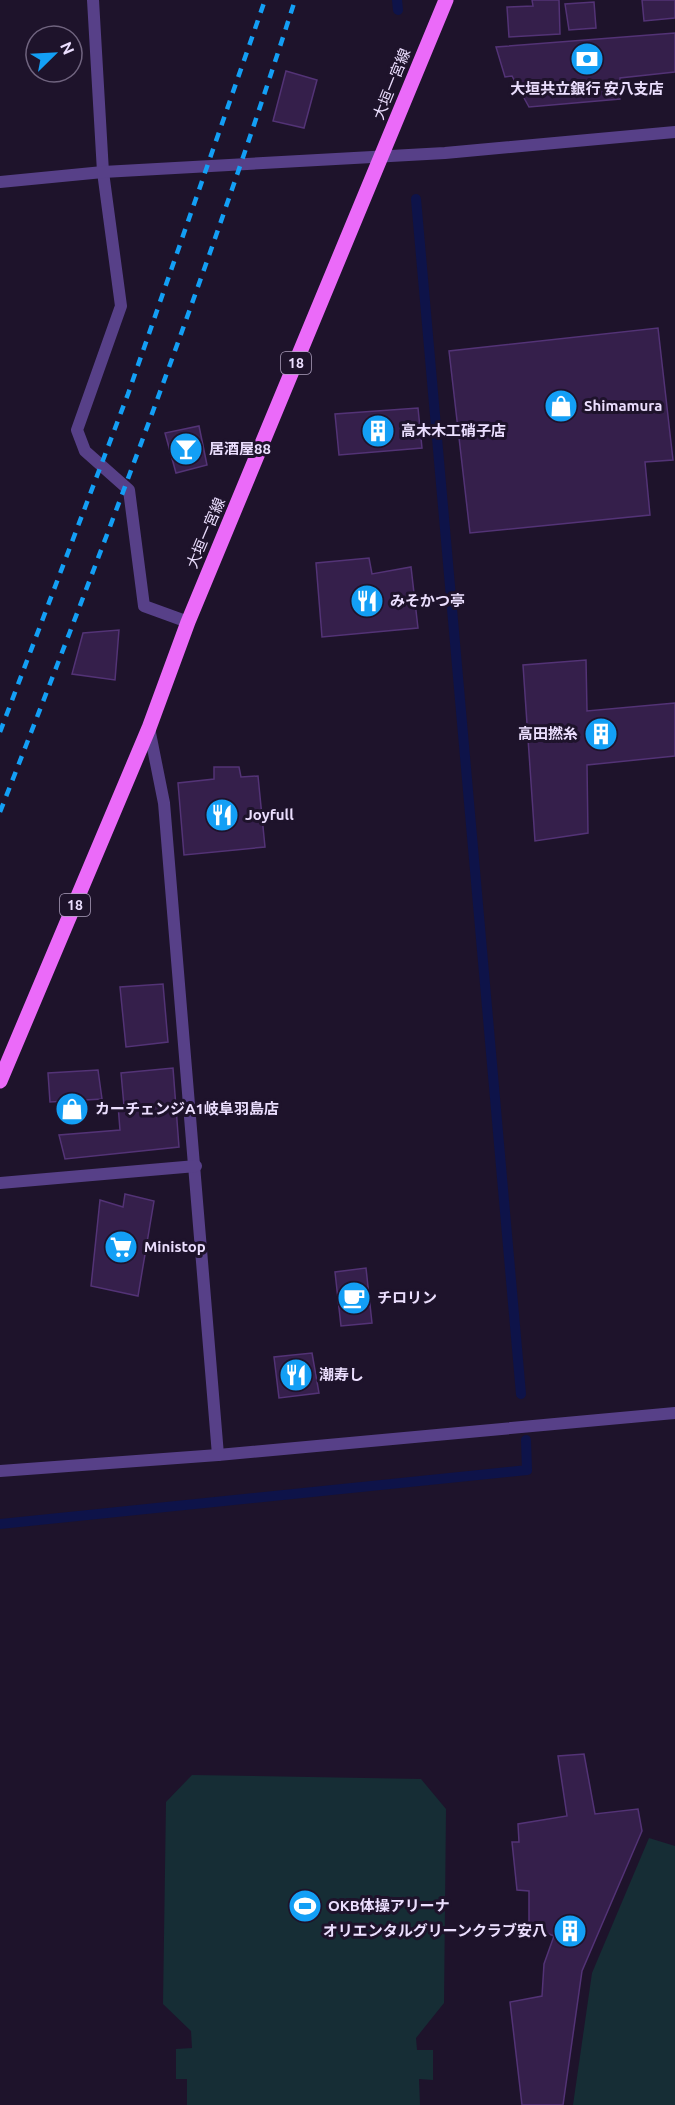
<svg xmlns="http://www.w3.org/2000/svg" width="675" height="2105" font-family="Ubuntu,'Noto Sans JP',sans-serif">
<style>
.green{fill:#162d35}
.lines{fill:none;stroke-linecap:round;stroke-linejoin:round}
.stream{stroke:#0e1349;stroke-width:10}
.building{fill:#351f4b;stroke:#533376;stroke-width:1.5}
.minor{stroke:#574088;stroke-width:12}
.tertiary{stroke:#574088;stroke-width:12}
.primary{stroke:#eb6af9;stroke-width:15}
.rail{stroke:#139ff5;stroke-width:4.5;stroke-dasharray:9 8;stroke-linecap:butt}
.labels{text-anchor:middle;stroke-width:6;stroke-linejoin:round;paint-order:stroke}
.shield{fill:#1e132b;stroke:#aea1bf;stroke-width:1.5}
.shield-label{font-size:14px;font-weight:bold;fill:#ebdefe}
.street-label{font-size:15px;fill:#ebdefe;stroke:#1e132b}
.poi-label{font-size:15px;font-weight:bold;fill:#ebdefe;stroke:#1e132b;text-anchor:start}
</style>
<rect width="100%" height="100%" fill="#1e132b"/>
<!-- green -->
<g class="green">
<path d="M 192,1775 L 421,1779 L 446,1809 L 444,2003 L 416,2038 L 417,2050 L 433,2050 L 433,2080 L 419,2079 L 420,2105 L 187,2105 L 187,2079 L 176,2079 L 176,2049 L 192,2048 L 191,2031 L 163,2004 L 166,1802 Z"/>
<path d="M 649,1838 L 675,1846 L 675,2105 L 573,2105 L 592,1973 Z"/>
</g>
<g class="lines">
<!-- stream -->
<g class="stream">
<path d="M 397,0 L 398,10"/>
<path d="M 416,199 L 521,1394"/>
<path d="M 0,1524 L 527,1470 L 526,1440"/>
</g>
</g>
<!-- building -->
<g class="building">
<path d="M 532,0 L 559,0 L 560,34 L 509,37 L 507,7 L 533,6 Z"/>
<path d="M 642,0 L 675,0 L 675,18 L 644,21 Z"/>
<path d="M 594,2 L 596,28 L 569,30 L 565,4 Z"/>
<path d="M 675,33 L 675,72 L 620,78 L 620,99 L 529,107 L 512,76 L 505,77 L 496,47 Z"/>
<path d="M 286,71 L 317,80 L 304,128 L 273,121 Z"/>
<path d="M 658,328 L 673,460 L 645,462 L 650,515 L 470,533 L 449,351 Z"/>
<path d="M 418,408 L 422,448 L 339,455 L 335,414 Z"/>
<path d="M 199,426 L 207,465 L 176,473 L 165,433 Z"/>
<path d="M 369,558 L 372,574 L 411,567 L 418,628 L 322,637 L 316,563 Z"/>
<path d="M 119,630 L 115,680 L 72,674 L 83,633 Z"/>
<path d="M 586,660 L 587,711 L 675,703 L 675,756 L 587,765 L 588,833 L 535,841 L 523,665 Z"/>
<path d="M 214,767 L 239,767 L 241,777 L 258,776 L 265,847 L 184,855 L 178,783 L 214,779 Z"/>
<path d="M 163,984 L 168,1042 L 126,1047 L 120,987 Z"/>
<path d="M 173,1068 L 179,1147 L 65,1159 L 59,1135 L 120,1130 L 118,1105 L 124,1106 L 121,1073 Z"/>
<path d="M 98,1070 L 102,1099 L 50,1102 L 48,1073 Z"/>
<path d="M 125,1194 L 154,1201 L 138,1296 L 91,1286 L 100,1200 L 123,1207 Z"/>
<path d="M 366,1268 L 372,1323 L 341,1326 L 335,1272 Z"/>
<path d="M 312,1353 L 319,1393 L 279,1398 L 274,1357 Z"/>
<path d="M 584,1754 L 595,1814 L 638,1809 L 642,1831 L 582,1971 L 563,2105 L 522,2105 L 510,2002 L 542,1996 L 544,1964 L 554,1936 L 529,1926 L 529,1891 L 517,1890 L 512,1842 L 519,1842 L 518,1824 L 567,1816 L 558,1756 Z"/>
</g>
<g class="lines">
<!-- minor -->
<g class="minor">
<path d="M 93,0 L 103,172 L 121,306 L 77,430 L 85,451 L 129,490 L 144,606 L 188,622"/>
<path d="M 149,728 L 164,803 L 218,1455"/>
<path d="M 0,1183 L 196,1166"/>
</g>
<!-- tertiary -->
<g class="tertiary">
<path d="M 0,182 L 103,172 L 445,153 L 675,132"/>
<path d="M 0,1471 L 218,1455 L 675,1413"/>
</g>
<!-- primary -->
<path class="primary" d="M 0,1081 L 149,728 L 188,622 L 446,0"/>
<!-- rail -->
<g class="rail">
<path d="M 0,732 L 128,394 L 265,0"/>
<path d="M 0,812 C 105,544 207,275 295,0"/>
</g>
</g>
<!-- icons -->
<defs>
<g id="bank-disc" transform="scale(1.725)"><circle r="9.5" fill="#139ff5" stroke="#1e132b"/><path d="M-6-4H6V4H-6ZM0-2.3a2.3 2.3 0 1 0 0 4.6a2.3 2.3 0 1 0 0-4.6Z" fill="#fff"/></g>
<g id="shop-disc" transform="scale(1.725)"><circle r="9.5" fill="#139ff5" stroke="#1e132b"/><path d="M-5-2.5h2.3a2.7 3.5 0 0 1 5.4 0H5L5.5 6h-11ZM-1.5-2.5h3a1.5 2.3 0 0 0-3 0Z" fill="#fff"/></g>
<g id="building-disc" transform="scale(1.725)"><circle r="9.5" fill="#139ff5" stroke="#1e132b"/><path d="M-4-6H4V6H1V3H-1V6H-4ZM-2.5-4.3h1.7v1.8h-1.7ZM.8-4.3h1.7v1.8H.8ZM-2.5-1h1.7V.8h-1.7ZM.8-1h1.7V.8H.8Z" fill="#fff"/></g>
<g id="bar-disc" transform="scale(1.725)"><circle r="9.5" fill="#139ff5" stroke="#1e132b"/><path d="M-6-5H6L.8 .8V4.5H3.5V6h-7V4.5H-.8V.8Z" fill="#fff"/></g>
<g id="restaurant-disc" transform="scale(1.725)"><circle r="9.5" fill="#139ff5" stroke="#1e132b"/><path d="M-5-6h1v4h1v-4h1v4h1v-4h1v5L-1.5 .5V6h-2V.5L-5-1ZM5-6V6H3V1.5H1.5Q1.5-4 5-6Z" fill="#fff"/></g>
<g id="supermarket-disc" transform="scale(1.725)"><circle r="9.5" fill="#139ff5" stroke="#1e132b"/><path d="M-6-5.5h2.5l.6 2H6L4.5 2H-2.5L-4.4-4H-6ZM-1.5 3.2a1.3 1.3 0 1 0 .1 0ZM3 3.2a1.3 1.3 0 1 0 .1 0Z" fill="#fff"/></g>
<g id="cafe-disc" transform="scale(1.725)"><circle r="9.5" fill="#139ff5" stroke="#1e132b"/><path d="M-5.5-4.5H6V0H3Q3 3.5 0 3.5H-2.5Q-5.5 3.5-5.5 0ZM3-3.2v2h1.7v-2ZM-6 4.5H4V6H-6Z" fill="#fff"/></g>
<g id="stadium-disc" transform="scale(1.725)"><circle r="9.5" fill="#139ff5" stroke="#1e132b"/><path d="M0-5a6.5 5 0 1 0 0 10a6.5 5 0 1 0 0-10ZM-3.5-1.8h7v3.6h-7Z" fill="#fff"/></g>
</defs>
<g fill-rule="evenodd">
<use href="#bank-disc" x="587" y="59"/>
<use href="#shop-disc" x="561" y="406"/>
<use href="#building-disc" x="378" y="431"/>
<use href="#bar-disc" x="186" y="449"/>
<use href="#restaurant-disc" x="367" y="601"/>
<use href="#building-disc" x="601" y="734"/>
<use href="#restaurant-disc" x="222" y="815"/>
<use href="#shop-disc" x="72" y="1109"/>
<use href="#supermarket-disc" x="121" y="1247"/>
<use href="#cafe-disc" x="354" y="1298"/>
<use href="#restaurant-disc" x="296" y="1375"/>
<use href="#stadium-disc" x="305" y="1906"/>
<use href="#building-disc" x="570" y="1931"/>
</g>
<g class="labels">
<!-- shield labels -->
<g class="shield">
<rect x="281" y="352" width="30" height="22" rx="4.5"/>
<rect x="60" y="894" width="30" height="22" rx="4.5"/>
</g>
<g class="shield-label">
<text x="296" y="368">18</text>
<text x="75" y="910">18</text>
</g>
<!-- street labels -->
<g class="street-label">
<text transform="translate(392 84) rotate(-68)" y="5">大垣一宮線</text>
<text transform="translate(206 533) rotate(-67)" y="5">大垣一宮線</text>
</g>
<!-- poi labels -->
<g class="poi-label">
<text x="587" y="94" text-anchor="middle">大垣共立銀行 安八支店</text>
<text x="584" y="411">Shimamura</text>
<text x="401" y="436">高木木工硝子店</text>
<text x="209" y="454">居酒屋88</text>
<text x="390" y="606">みそかつ亭</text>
<text x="578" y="739" text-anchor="end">高田撚糸</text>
<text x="245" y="820">Joyfull</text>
<text x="95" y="1114">カーチェンジA1岐阜羽島店</text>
<text x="144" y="1252">Ministop</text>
<text x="377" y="1303">チロリン</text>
<text x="319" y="1380">潮寿し</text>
<text x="328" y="1911">OKB体操アリーナ</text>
<text x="547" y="1936" text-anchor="end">オリエンタルグリーンクラブ安八</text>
</g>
</g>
<!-- north arrow -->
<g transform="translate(54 54) rotate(66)"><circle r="28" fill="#1e132b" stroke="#70647f" stroke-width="1.5"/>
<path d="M0-4.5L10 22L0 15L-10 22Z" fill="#139ff5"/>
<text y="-9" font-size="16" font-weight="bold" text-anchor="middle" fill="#ebdefe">N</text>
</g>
</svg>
